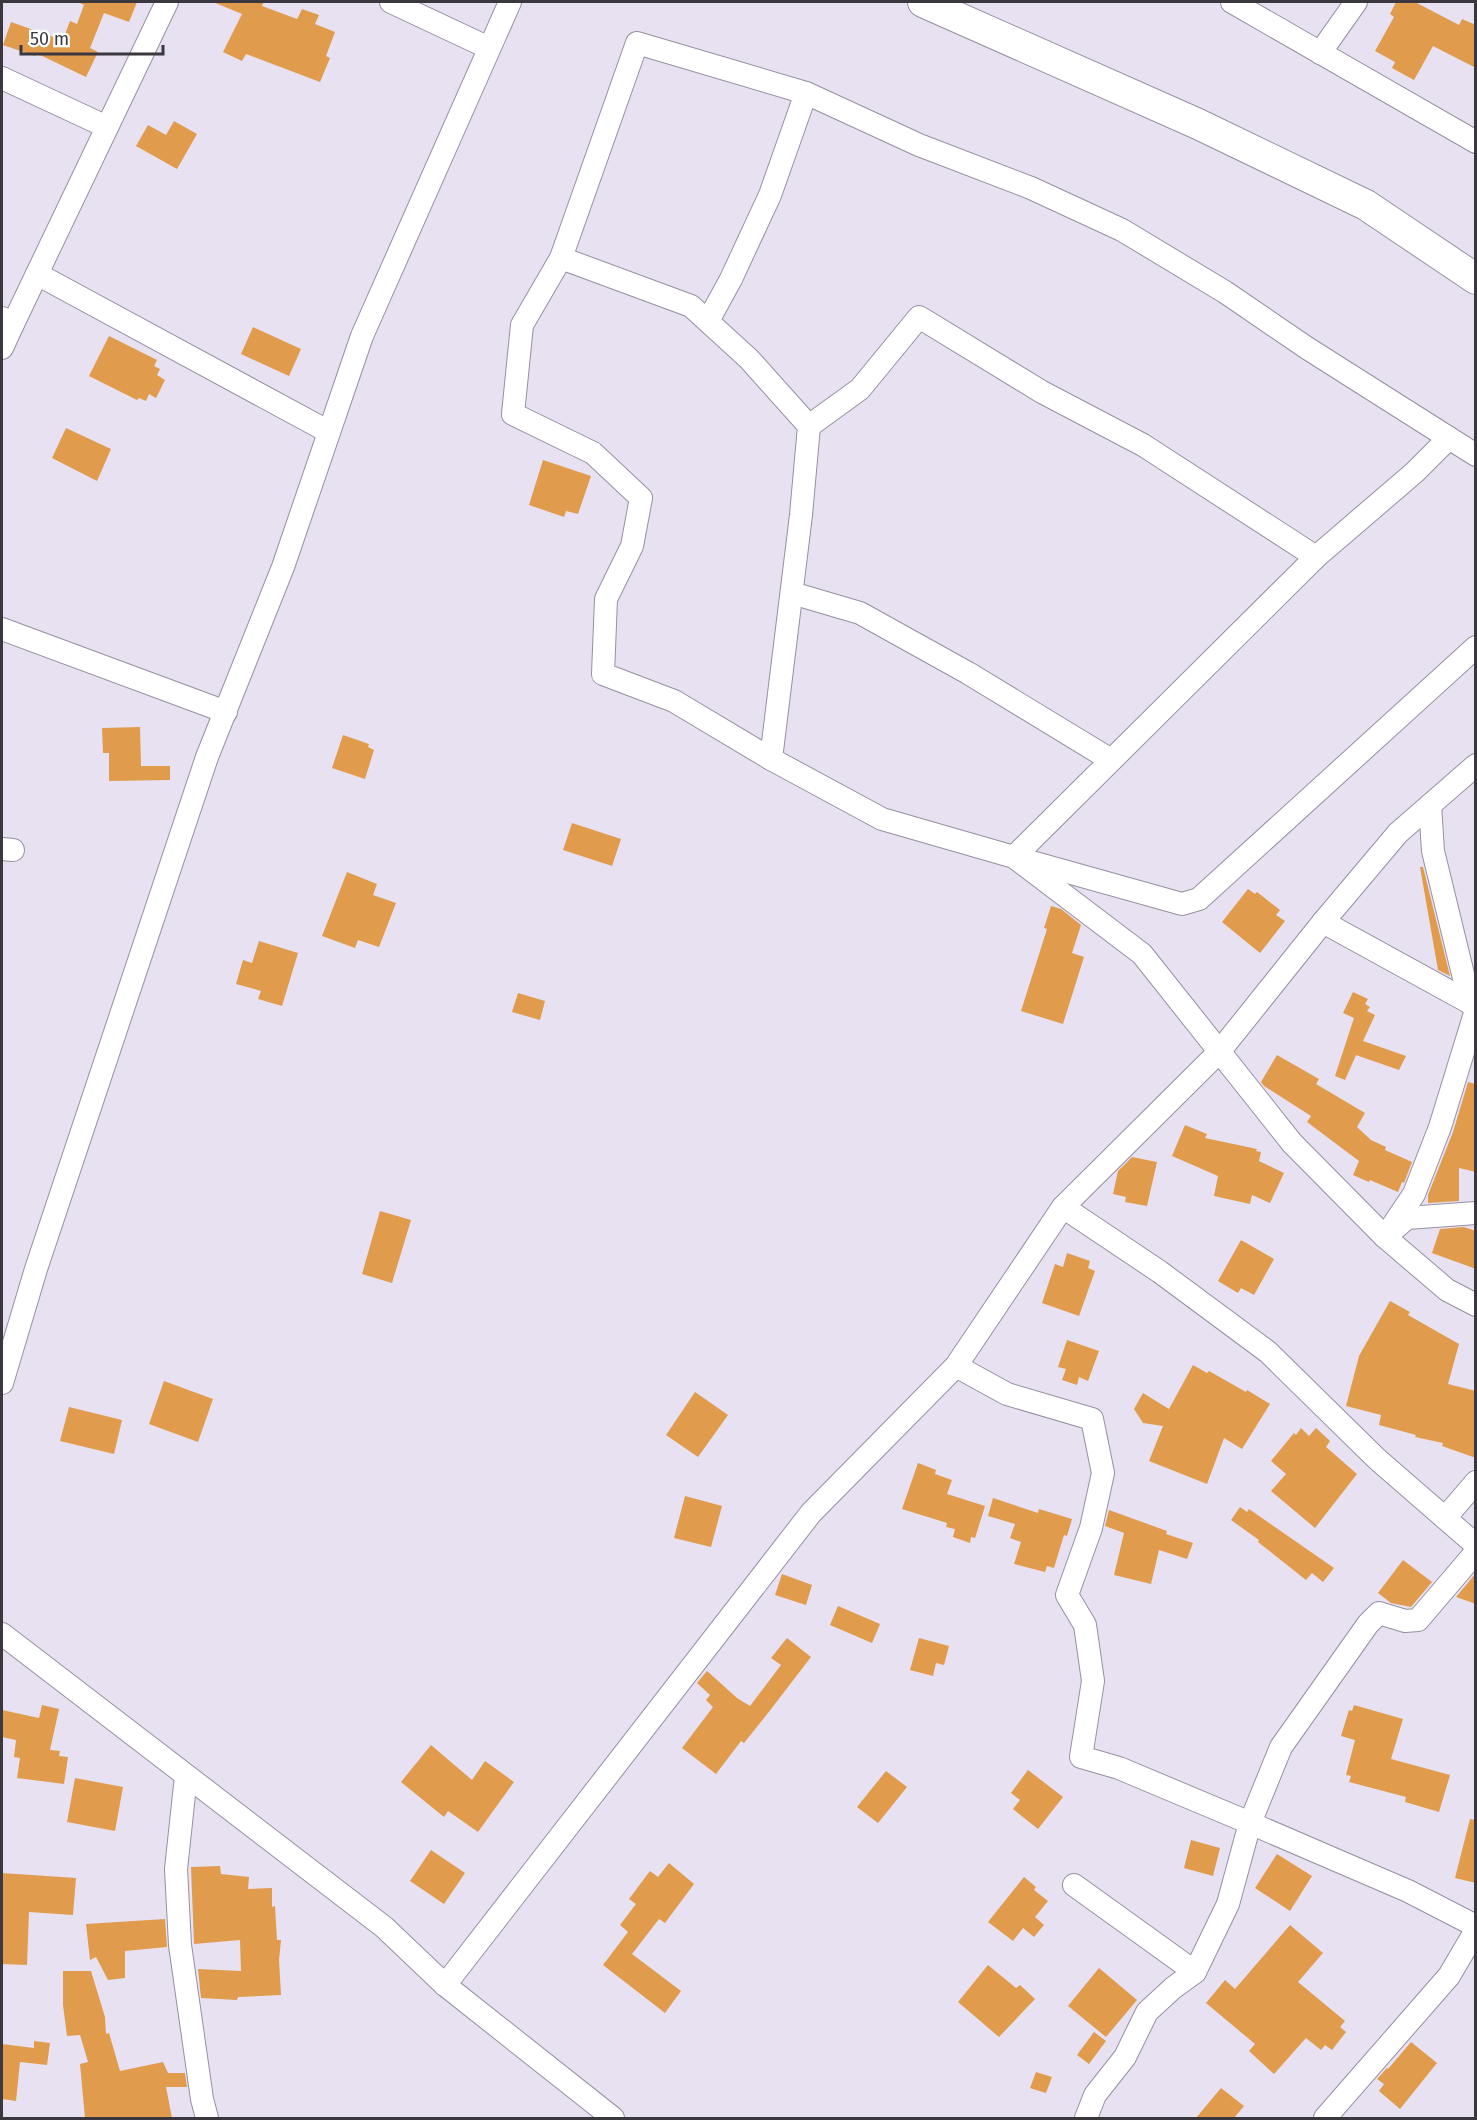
<svg xmlns="http://www.w3.org/2000/svg" width="1477" height="2120" font-family="'Fira Sans',sans-serif">
<style>
.building{fill:#e09c4c}
.lines{fill:none;stroke-linecap:round;stroke-linejoin:round}
.minor-casing{stroke:#9690a0;stroke-width:24}
.major-casing{stroke:#9690a0;stroke-width:32}
.minor{stroke:#fff;stroke-width:22}
.major{stroke:#fff;stroke-width:30}
</style>
<rect width="100%" height="100%" fill="#e7e1f2"/>
<!-- building -->
<g class="building">
<path d="M 78,2 L 137,2 L 129,22 L 104,13 L 90,48 L 98,52 L 86,77 L 36,53 L 35,56 L 3,45 L 11,22 L 59,39 L 61,35 L 64,37 L 70,21 L 77,24 L 84,5 Z"/>
<path d="M 213,2 L 264,2 L 262,6 L 297,19 L 302,9 L 319,15 L 315,24 L 335,32 L 326,56 L 330,58 L 320,82 L 246,54 L 242,61 L 223,52 L 242,14 Z"/>
<path d="M 1396,2 L 1415,2 L 1459,25 L 1462,19 L 1476,25 L 1476,68 L 1433,46 L 1414,80 L 1392,68 L 1395,62 L 1375,51 L 1394,17 L 1390,14 Z"/>
<path d="M 174,121 L 197,134 L 177,169 L 136,146 L 148,125 L 166,135 Z"/>
<path d="M 253,327 L 301,349 L 289,376 L 241,354 Z"/>
<path d="M 109,336 L 157,360 L 154,366 L 160,369 L 157,375 L 165,380 L 156,398 L 149,394 L 146,401 L 139,398 L 137,400 L 89,376 Z"/>
<path d="M 66,428 L 111,449 L 97,481 L 52,458 Z"/>
<path d="M 543,460 L 591,476 L 578,514 L 566,511 L 564,517 L 529,505 Z"/>
<path d="M 140,727 L 141,766 L 170,766 L 170,780 L 109,781 L 109,753 L 103,753 L 102,728 Z"/>
<path d="M 343,735 L 369,744 L 368,747 L 374,750 L 365,779 L 332,768 Z"/>
<path d="M 572,823 L 621,839 L 612,866 L 563,850 Z"/>
<path d="M 1420,867 L 1423,867 L 1450,976 L 1438,970 Z"/>
<path d="M 347,872 L 377,884 L 373,895 L 396,903 L 379,947 L 358,940 L 355,948 L 322,936 Z"/>
<path d="M 1248,889 L 1255,894 L 1257,892 L 1280,910 L 1276,915 L 1285,921 L 1260,953 L 1222,922 Z"/>
<path d="M 1051,906 L 1061,909 L 1081,925 L 1072,953 L 1084,957 L 1063,1024 L 1021,1011 L 1047,929 L 1044,928 Z"/>
<path d="M 259,941 L 298,953 L 282,1006 L 258,999 L 261,991 L 236,984 L 243,960 L 252,963 Z"/>
<path d="M 1353,992 L 1368,999 L 1365,1004 L 1370,1007 L 1367,1011 L 1375,1015 L 1363,1041 L 1406,1056 L 1399,1070 L 1356,1055 L 1345,1080 L 1335,1076 L 1354,1018 L 1343,1013 Z"/>
<path d="M 518,993 L 545,1001 L 540,1020 L 512,1012 Z"/>
<path d="M 1277,1055 L 1319,1079 L 1316,1084 L 1365,1113 L 1357,1127 L 1371,1140 L 1386,1147 L 1385,1150 L 1412,1162 L 1404,1183 L 1402,1182 L 1398,1192 L 1370,1180 L 1369,1182 L 1353,1175 L 1359,1161 L 1307,1122 L 1311,1116 L 1264,1086 L 1261,1082 Z"/>
<path d="M 1468,1082 L 1476,1084 L 1476,1172 L 1459,1168 L 1459,1201 L 1428,1203 L 1428,1195 L 1453,1132 Z"/>
<path d="M 1185,1125 L 1207,1134 L 1205,1138 L 1257,1149 L 1256,1151 L 1261,1152 L 1259,1161 L 1284,1173 L 1270,1203 L 1252,1195 L 1250,1204 L 1214,1196 L 1218,1176 L 1172,1156 Z"/>
<path d="M 1132,1157 L 1157,1162 L 1147,1206 L 1125,1202 L 1126,1197 L 1113,1194 L 1118,1171 Z"/>
<path d="M 380,1211 L 411,1220 L 392,1283 L 362,1274 Z"/>
<path d="M 1464,1227 L 1476,1231 L 1476,1269 L 1432,1253 L 1440,1229 Z"/>
<path d="M 1241,1240 L 1274,1259 L 1254,1295 L 1241,1288 L 1238,1293 L 1218,1281 Z"/>
<path d="M 1067,1253 L 1090,1261 L 1088,1268 L 1095,1271 L 1079,1316 L 1042,1303 L 1055,1264 L 1063,1267 Z"/>
<path d="M 1390,1301 L 1410,1312 L 1408,1315 L 1459,1344 L 1448,1384 L 1476,1391 L 1476,1458 L 1442,1446 L 1443,1443 L 1415,1437 L 1416,1435 L 1379,1425 L 1381,1415 L 1346,1406 L 1359,1356 Z"/>
<path d="M 1067,1340 L 1099,1351 L 1088,1381 L 1079,1377 L 1077,1385 L 1062,1380 L 1066,1369 L 1058,1367 Z"/>
<path d="M 1193,1365 L 1207,1373 L 1209,1371 L 1246,1392 L 1247,1390 L 1270,1404 L 1242,1449 L 1224,1438 L 1207,1484 L 1149,1461 L 1163,1426 L 1143,1423 L 1134,1409 L 1143,1393 L 1169,1409 Z"/>
<path d="M 164,1381 L 213,1399 L 198,1442 L 149,1424 Z"/>
<path d="M 695,1392 L 728,1415 L 698,1457 L 666,1435 Z"/>
<path d="M 69,1407 L 122,1420 L 114,1454 L 60,1441 Z"/>
<path d="M 1301,1428 L 1309,1436 L 1316,1428 L 1330,1441 L 1326,1447 L 1357,1474 L 1315,1528 L 1271,1491 L 1286,1474 L 1271,1461 L 1294,1433 L 1296,1435 Z"/>
<path d="M 918,1463 L 936,1470 L 935,1474 L 952,1480 L 947,1494 L 985,1506 L 975,1538 L 971,1537 L 970,1543 L 953,1537 L 955,1529 L 946,1527 L 947,1523 L 902,1509 Z"/>
<path d="M 685,1496 L 722,1506 L 711,1547 L 674,1538 Z"/>
<path d="M 993,1498 L 1038,1513 L 1039,1509 L 1072,1519 L 1067,1536 L 1064,1535 L 1054,1568 L 1047,1566 L 1045,1572 L 1014,1564 L 1021,1542 L 1010,1538 L 1015,1524 L 988,1516 Z"/>
<path d="M 1240,1507 L 1247,1512 L 1249,1509 L 1334,1568 L 1323,1582 L 1312,1573 L 1306,1580 L 1258,1542 L 1259,1540 L 1231,1520 Z"/>
<path d="M 1109,1510 L 1167,1531 L 1166,1534 L 1193,1543 L 1187,1559 L 1159,1550 L 1151,1584 L 1114,1575 L 1124,1533 L 1105,1526 Z"/>
<path d="M 1403,1560 L 1432,1582 L 1411,1607 L 1391,1603 L 1378,1593 Z"/>
<path d="M 1476,1573 L 1476,1604 L 1456,1597 Z"/>
<path d="M 782,1574 L 812,1585 L 806,1605 L 775,1595 Z"/>
<path d="M 838,1606 L 880,1624 L 872,1643 L 830,1625 Z"/>
<path d="M 787,1638 L 811,1657 L 768,1713 L 744,1743 L 741,1741 L 716,1774 L 682,1748 L 713,1707 L 706,1700 L 710,1695 L 697,1683 L 707,1671 L 737,1698 L 750,1706 L 781,1665 L 771,1658 Z"/>
<path d="M 919,1638 L 949,1646 L 944,1665 L 936,1663 L 933,1676 L 910,1670 Z"/>
<path d="M 42,1705 L 59,1709 L 50,1750 L 60,1751 L 59,1756 L 68,1757 L 64,1784 L 17,1778 L 20,1758 L 14,1757 L 16,1740 L 2,1737 L 2,1710 L 39,1718 Z"/>
<path d="M 1354,1705 L 1403,1719 L 1391,1759 L 1450,1775 L 1439,1812 L 1405,1802 L 1406,1797 L 1349,1782 L 1351,1776 L 1346,1775 L 1355,1740 L 1341,1736 L 1349,1710 L 1352,1711 Z"/>
<path d="M 431,1745 L 472,1780 L 485,1761 L 514,1782 L 478,1832 L 448,1811 L 444,1817 L 401,1782 Z"/>
<path d="M 1028,1770 L 1063,1797 L 1038,1829 L 1013,1809 L 1020,1800 L 1011,1793 Z"/>
<path d="M 886,1771 L 907,1787 L 878,1823 L 857,1807 Z"/>
<path d="M 75,1778 L 123,1787 L 115,1831 L 67,1822 Z"/>
<path d="M 1470,1819 L 1476,1820 L 1476,1883 L 1455,1878 Z"/>
<path d="M 1191,1840 L 1220,1848 L 1213,1876 L 1184,1868 Z"/>
<path d="M 431,1850 L 465,1873 L 444,1904 L 410,1881 Z"/>
<path d="M 1277,1854 L 1312,1876 L 1290,1911 L 1255,1888 Z"/>
<path d="M 669,1863 L 694,1884 L 665,1923 L 659,1919 L 632,1954 L 681,1991 L 665,2013 L 603,1965 L 628,1932 L 620,1925 L 636,1904 L 629,1899 L 650,1871 L 658,1877 Z"/>
<path d="M 220,1866 L 221,1874 L 249,1877 L 248,1889 L 272,1888 L 272,1907 L 275,1906 L 277,1940 L 281,1940 L 279,1960 L 281,1995 L 238,1997 L 237,2000 L 201,1998 L 198,1969 L 241,1971 L 240,1940 L 194,1944 L 191,1867 Z"/>
<path d="M 2,1873 L 76,1878 L 73,1915 L 29,1912 L 27,1965 L 2,1964 Z"/>
<path d="M 1024,1877 L 1036,1887 L 1034,1890 L 1048,1901 L 1035,1917 L 1044,1925 L 1034,1937 L 1023,1928 L 1013,1941 L 988,1922 Z"/>
<path d="M 165,1919 L 167,1947 L 125,1951 L 125,1978 L 108,1980 L 96,1957 L 90,1960 L 86,1924 Z"/>
<path d="M 1290,1925 L 1323,1953 L 1298,1982 L 1345,2021 L 1340,2027 L 1346,2032 L 1332,2050 L 1325,2045 L 1321,2050 L 1306,2038 L 1274,2074 L 1249,2051 L 1255,2044 L 1206,2003 L 1225,1980 L 1235,1989 Z"/>
<path d="M 988,1965 L 1016,1988 L 1020,1985 L 1035,1999 L 999,2037 L 958,2002 Z"/>
<path d="M 1099,1968 L 1137,2000 L 1106,2037 L 1068,2006 Z"/>
<path d="M 63,1971 L 91,1971 L 105,2017 L 106,2034 L 109,2033 L 120,2071 L 163,2062 L 168,2073 L 185,2073 L 187,2087 L 166,2087 L 172,2118 L 85,2118 L 80,2064 L 88,2062 L 80,2035 L 67,2036 L 63,2005 Z"/>
<path d="M 1094,2032 L 1106,2041 L 1089,2064 L 1077,2055 Z"/>
<path d="M 34,2041 L 50,2043 L 47,2065 L 20,2062 L 16,2101 L 2,2099 L 2,2044 L 34,2048 Z"/>
<path d="M 1411,2042 L 1437,2063 L 1400,2109 L 1379,2091 L 1384,2084 L 1377,2079 L 1387,2068 L 1388,2069 Z"/>
<path d="M 1036,2072 L 1052,2077 L 1046,2093 L 1030,2088 Z"/>
<path d="M 1221,2088 L 1244,2106 L 1234,2118 L 1196,2118 Z"/>
</g>
<g class="lines">
<!-- minor casing -->
<g class="minor-casing">
<g id="minor">
<path d="M 391,2 L 489,48"/>
<path d="M 1232,2 L 1476,142"/>
<path d="M 1320,53 L 1356,2"/>
<path d="M 2,78 L 107,127"/>
<path d="M 561,258 L 522,325 L 513,414 L 593,453 L 641,498 L 632,546 L 606,599 L 603,674 L 674,701 L 771,759"/>
<path d="M 37,274 L 329,432"/>
<path d="M 2,318 L 13,324 L 167,2"/>
<path d="M 708,321 L 731,279 L 770,195 L 806,93"/>
<path d="M 2,348 L 13,324"/>
<path d="M 809,426 L 860,389 L 919,317 L 1042,392 L 1143,445 L 1316,557"/>
<path d="M 1449,438 L 1307,348 L 1225,292 L 1122,230 L 1031,188 L 919,145 L 806,93 L 637,43 L 561,258 L 691,306 L 749,359 L 809,426 L 801,515 L 771,759 L 882,819 L 1014,857 L 1142,954 L 1292,1143 L 1385,1237 L 1447,1290 L 1476,1305"/>
<path d="M 1476,455 L 1449,438 L 1415,472 L 1316,557 L 1014,857 L 1182,904 L 1199,899 L 1476,647"/>
<path d="M 792,593 L 860,613 L 968,673 L 1111,760"/>
<path d="M 2,629 L 226,712"/>
<path d="M 1430,805 L 1433,851 L 1470,1003"/>
<path d="M 2,849 L 13,850"/>
<path d="M 1323,922 L 1476,1006"/>
<path d="M 1063,1207 L 1160,1272 L 1268,1352 L 1377,1459 L 1476,1545"/>
<path d="M 1392,1231 L 1407,1218 L 1476,1213"/>
<path d="M 1385,1237 L 1414,1194 L 1440,1127 L 1476,1010"/>
<path d="M 956,1366 L 1007,1394 L 1092,1419 L 1103,1473 L 1091,1528 L 1067,1595 L 1085,1625 L 1093,1681 L 1081,1757 L 1119,1768 L 1250,1823 L 1408,1891 L 1476,1926"/>
<path d="M 2,1383 L 36,1269 L 207,757 L 283,567 L 362,336 L 510,2"/>
<path d="M 1445,1518 L 1476,1482"/>
<path d="M 2,1634 L 384,1927 L 445,1985 L 613,2118"/>
<path d="M 186,1776 L 176,1869 L 180,1945 L 202,2099 L 207,2118"/>
<path d="M 1074,1885 L 1195,1972"/>
<path d="M 445,1985 L 811,1513 L 956,1366 L 1063,1207 L 1219,1052 L 1323,922 L 1398,833 L 1476,765"/>
<path d="M 1086,2118 L 1095,2095 L 1125,2057 L 1147,2012 L 1173,1988 L 1195,1972 L 1228,1904 L 1250,1823 L 1281,1747 L 1368,1624 L 1379,1613 L 1405,1621 L 1418,1620 L 1476,1552"/>
<path d="M 1325,2118 L 1449,1976 L 1476,1930"/>
</g>
</g>
<!-- major casing -->
<g class="major-casing">
<path id="major" d="M 923,2 L 1198,124 L 1366,205 L 1476,279"/>
</g>
<!-- minor -->
<use href="#minor" class="minor"/>
<!-- major -->
<use href="#major" class="major"/>
</g>
<!-- border -->
<rect width="1477" height="2120" fill="none" stroke="#3a373e" stroke-width="6"/>
<!-- scale -->
<path d="M21 45v9h142v-9" fill="none" stroke="#3a373e" stroke-width="3"/>
<text x="30" y="45" font-size="18" fill="#3a373e" stroke="#ffffff" stroke-width="4.5" paint-order="stroke">50 m</text>
</svg>
